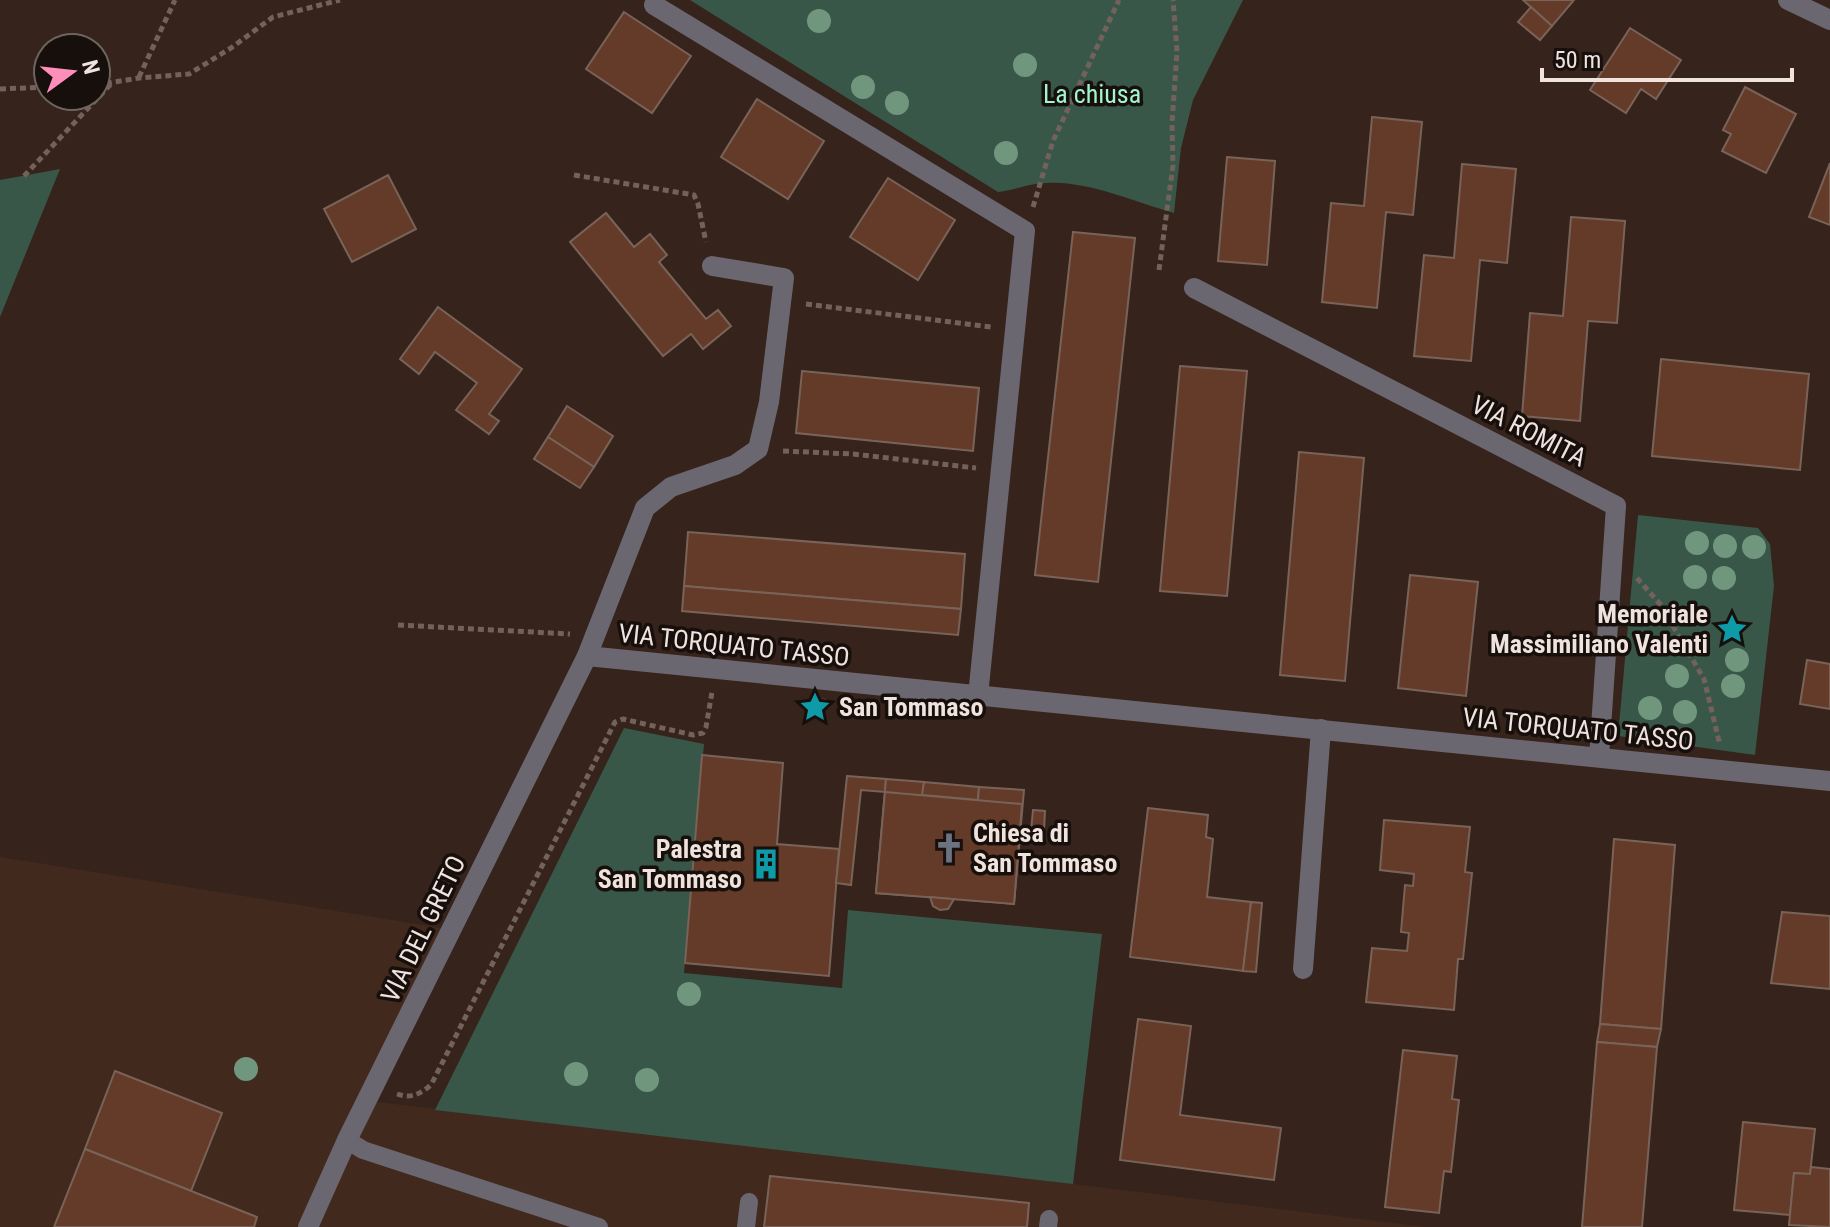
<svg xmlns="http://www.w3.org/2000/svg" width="1830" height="1227" font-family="'Roboto Condensed',sans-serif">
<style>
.built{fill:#42291e}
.green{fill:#385749}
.building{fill:#633b28;stroke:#796359;stroke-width:2}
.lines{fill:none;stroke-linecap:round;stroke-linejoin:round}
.path{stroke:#73625b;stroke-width:5;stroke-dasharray:6 4;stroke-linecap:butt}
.service{stroke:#6b6770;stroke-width:18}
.minor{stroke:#6b6770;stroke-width:20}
.tree{fill:#71967e}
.labels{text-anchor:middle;stroke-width:7;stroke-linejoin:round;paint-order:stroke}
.park-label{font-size:26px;fill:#a2f4cf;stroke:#170f0b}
.street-label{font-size:26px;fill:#f0e3de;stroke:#170f0b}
.poi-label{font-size:26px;font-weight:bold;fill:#f0e3de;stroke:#170f0b;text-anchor:end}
</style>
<rect width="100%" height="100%" fill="#36231b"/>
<!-- built -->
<path class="built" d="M 0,857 L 442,928 L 359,1100 L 778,1148 L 1426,1227 L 0,1227 Z"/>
<!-- green -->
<g class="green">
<path d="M 690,0 L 1243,0 L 1193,100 L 1181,148 L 1174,213 C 1134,202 1089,181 1047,183 C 1030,183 1015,190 998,192 Z"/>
<path d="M 60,169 L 0,317 L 0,318 L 0,180 Z"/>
<path d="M 1638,515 L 1758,528 L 1770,544 L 1774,586 L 1755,755 L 1618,736 Z"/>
<path d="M 624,728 L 704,744 L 684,973 L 842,988 L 848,910 L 1102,934 L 1073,1184 L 435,1110 Z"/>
</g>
<!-- building -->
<g class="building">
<path d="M 1523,0 L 1574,0 L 1552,26 Z"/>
<path d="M 1531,7 L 1552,26 L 1540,40 L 1518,22 Z"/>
<path d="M 624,12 L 691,56 L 652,113 L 586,69 Z"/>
<path d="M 1630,28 L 1681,60 L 1656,99 L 1641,89 L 1626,113 L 1590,90 Z"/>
<path d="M 1745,87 L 1796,114 L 1766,173 L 1722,151 L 1731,134 L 1723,130 Z"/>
<path d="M 757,99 L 824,141 L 788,199 L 721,157 Z"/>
<path d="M 1372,117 L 1422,122 L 1413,215 L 1386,212 L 1377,308 L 1322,302 L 1331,203 L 1364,206 Z"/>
<path d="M 1227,157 L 1275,161 L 1267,265 L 1218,261 Z"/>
<path d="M 1830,163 L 1830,225 L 1809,217 Z"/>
<path d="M 1462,164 L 1516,169 L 1507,263 L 1480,260 L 1471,361 L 1414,356 L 1424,255 L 1454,258 Z"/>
<path d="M 388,175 L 416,229 L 352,262 L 324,209 Z"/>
<path d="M 888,178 L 955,220 L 918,280 L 850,237 Z"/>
<path d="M 606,213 L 634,247 L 650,234 L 667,255 L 659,262 L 706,319 L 718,310 L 731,326 L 703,349 L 691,334 L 663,356 L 570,242 Z"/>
<path d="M 1571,217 L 1625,221 L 1617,323 L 1588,321 L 1580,421 L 1522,416 L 1530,313 L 1563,316 Z"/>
<path d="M 1073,232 L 1135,238 L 1098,582 L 1035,575 Z"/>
<path d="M 438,307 L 522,369 L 489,414 L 499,421 L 489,434 L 456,410 L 477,383 L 435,352 L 419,374 L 400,359 Z"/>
<path d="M 1661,359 L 1809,374 L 1800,470 L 1652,456 Z"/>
<path d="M 1180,366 L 1247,371 L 1227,596 L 1160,591 Z"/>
<path d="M 802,371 L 979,388 L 973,451 L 796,433 Z"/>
<path d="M 567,406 L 613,436 L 594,467 L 548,437 Z"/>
<path d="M 548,437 L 594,467 L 580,488 L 534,459 Z"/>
<path d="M 1299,452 L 1364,458 L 1345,681 L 1280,675 Z"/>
<path d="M 688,532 L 965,554 L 961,609 L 684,586 Z"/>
<path d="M 1410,575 L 1478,582 L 1466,696 L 1398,688 Z"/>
<path d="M 684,586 L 961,609 L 958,635 L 682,611 Z"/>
<path d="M 1807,660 L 1830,664 L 1830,709 L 1800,704 Z"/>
<path d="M 810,699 L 825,700 L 823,715 L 809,714 Z"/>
<path d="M 702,755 L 783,763 L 777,844 L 839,849 L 829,976 L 685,963 Z"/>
<path d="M 847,776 L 886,779 L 885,792 L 861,790 L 851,885 L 836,883 Z"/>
<path d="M 886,779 L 924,782 L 915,896 L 876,893 Z"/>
<path d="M 924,782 L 979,787 L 978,800 L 922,795 Z"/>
<path d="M 979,787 L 1024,790 L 1014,904 L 970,900 Z"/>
<path d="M 885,792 L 1022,804 L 1014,904 L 876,893 Z"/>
<path d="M 1148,808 L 1208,815 L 1206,837 L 1213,839 L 1207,897 L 1251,902 L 1243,971 L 1130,957 Z"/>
<path d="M 1033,810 L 1045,811 L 1044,831 L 1031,831 Z"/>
<path d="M 1384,820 L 1470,827 L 1465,872 L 1472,873 L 1463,959 L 1458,959 L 1454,1010 L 1366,1002 L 1372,948 L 1407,951 L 1409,933 L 1401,932 L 1405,885 L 1413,886 L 1414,874 L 1380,870 Z"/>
<path d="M 1614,839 L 1675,845 L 1661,1029 L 1600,1024 Z"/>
<path d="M 930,897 L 941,898 L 954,899 L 948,909 L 940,910 L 933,906 Z"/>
<path d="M 1251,902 L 1262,903 L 1256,972 L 1243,971 Z"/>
<path d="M 1782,912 L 1830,916 L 1830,989 L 1771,983 Z"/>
<path d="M 1138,1019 L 1191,1026 L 1180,1115 L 1281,1128 L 1274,1180 L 1120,1160 Z"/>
<path d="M 1600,1024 L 1661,1029 L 1657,1047 L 1597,1042 Z"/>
<path d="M 1597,1042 L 1657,1047 L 1642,1227 L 1582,1227 Z"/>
<path d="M 1403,1050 L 1457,1056 L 1452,1099 L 1459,1100 L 1451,1172 L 1444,1171 L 1439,1213 L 1385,1207 Z"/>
<path d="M 115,1071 L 222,1113 L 191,1191 L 85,1149 Z"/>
<path d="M 1743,1122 L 1815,1129 L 1810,1174 L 1794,1173 L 1790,1215 L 1734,1210 Z"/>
<path d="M 85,1149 L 257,1217 L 254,1227 L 54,1227 Z"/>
<path d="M 1811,1167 L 1830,1169 L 1830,1227 L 1789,1225 L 1794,1173 L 1810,1174 Z"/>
<path d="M 770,1176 L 1029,1203 L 1027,1227 L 764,1227 Z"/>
</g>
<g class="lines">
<!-- path -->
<g class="path">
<path d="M 139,77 L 175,0"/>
<path d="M 96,85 L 139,78 L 189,74 L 231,48 L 273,17 L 340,0"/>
<path d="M 0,89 L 48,87"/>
<path d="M 574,175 L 694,195 L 698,204 L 706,242"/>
<path d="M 24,176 L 111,84"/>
<path d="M 1033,207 L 1053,141 L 1119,0"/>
<path d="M 1159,270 L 1173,165 L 1172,123 L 1177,51 L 1173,0"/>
<path d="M 806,304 L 991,327"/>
<path d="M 783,451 L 853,454 L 976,468"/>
<path d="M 1637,578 L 1660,604 L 1704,679 L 1720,745"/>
<path d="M 398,625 L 570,634"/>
<path d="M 397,1094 C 411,1099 420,1094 431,1085 L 615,722 L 623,719 L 693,735 L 703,733 L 706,727 L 712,692"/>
</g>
<!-- service -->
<g class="service">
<path d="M 347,1140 L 363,1150 L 599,1227"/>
<path d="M 746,1227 L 749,1202"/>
<path d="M 1048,1227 L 1049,1219"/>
</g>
<!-- minor -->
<g class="minor">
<path d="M 1788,0 L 1830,20"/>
<path d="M 654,5 L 1025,231 L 978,696"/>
<path d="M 1194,288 L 1616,506 L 1599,757"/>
<path d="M 587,656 L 1830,781"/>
<path d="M 1303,969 L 1321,729"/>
<path d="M 308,1227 L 347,1140 L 587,656 L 645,508 L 671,487 L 735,465 L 758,449 L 769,402 L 784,278 L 712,266"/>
</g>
</g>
<!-- trees -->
<g class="tree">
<circle cx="819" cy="21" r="12"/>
<circle cx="1025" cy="65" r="12"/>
<circle cx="863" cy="87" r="12"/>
<circle cx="897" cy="103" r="12"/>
<circle cx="1006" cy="153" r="12"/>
<circle cx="1697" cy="543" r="12"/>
<circle cx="1725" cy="546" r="12"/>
<circle cx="1754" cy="547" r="12"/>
<circle cx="1695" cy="577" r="12"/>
<circle cx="1724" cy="578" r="12"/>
<circle cx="1737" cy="660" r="12"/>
<circle cx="1677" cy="676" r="12"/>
<circle cx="1733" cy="686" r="12"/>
<circle cx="1650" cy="708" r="12"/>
<circle cx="1685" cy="712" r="12"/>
<circle cx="689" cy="994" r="12"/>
<circle cx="246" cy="1069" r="12"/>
<circle cx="576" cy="1074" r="12"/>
<circle cx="647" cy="1080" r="12"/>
</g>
<!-- icons -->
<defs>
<g id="sight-bare" transform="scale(2.4)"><path d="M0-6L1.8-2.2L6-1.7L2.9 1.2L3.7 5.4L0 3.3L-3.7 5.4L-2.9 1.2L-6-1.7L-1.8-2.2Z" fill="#0f9aa8" stroke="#170f0b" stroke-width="2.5" paint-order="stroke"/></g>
<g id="church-bare" transform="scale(2.4)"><path d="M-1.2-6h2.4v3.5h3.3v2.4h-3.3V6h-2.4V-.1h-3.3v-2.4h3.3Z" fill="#6b7280" stroke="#170f0b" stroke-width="2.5" paint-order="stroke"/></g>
<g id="building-bare" transform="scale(2.4)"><path d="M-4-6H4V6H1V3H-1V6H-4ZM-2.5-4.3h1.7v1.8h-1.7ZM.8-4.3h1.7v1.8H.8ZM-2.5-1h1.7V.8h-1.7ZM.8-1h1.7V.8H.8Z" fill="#0f9aa8" stroke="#170f0b" stroke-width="2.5" paint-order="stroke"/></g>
</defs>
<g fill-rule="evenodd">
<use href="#sight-bare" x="1732" y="629"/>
<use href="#sight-bare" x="815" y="707"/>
<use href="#church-bare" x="949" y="848"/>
<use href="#building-bare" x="766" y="864"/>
</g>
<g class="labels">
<!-- park labels -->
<g class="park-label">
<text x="1092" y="103">La chiusa</text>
</g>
<!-- street labels -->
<g class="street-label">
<text transform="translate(1529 431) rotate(27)" y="9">VIA ROMITA</text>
<text transform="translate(734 645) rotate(6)" y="9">VIA TORQUATO TASSO</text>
<text transform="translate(1578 729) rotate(6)" y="9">VIA TORQUATO TASSO</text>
<text transform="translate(423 929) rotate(-64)" y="9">VIA DEL GRETO</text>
</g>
<!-- poi labels -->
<g class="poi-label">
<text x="1708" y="623">Memoriale<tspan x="1708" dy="30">Massimiliano Valenti</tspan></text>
<text x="839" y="716" text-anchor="start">San Tommaso</text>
<text x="973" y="842" text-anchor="start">Chiesa di<tspan x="973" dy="30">San Tommaso</tspan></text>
<text x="742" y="858">Palestra<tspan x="742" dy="30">San Tommaso</tspan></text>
</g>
</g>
<!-- north arrow -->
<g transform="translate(72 72) rotate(75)"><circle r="38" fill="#170f0b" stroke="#6e645f" stroke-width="2"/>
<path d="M0-6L14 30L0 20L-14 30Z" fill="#ff8ebb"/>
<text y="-12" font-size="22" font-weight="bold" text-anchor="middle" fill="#f0e3de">N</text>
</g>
<!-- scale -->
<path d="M1542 68v12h250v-12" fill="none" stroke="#f0e3de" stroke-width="4"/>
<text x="1554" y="68" font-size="24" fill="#f0e3de" stroke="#170f0b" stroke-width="6" paint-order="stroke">50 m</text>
</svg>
